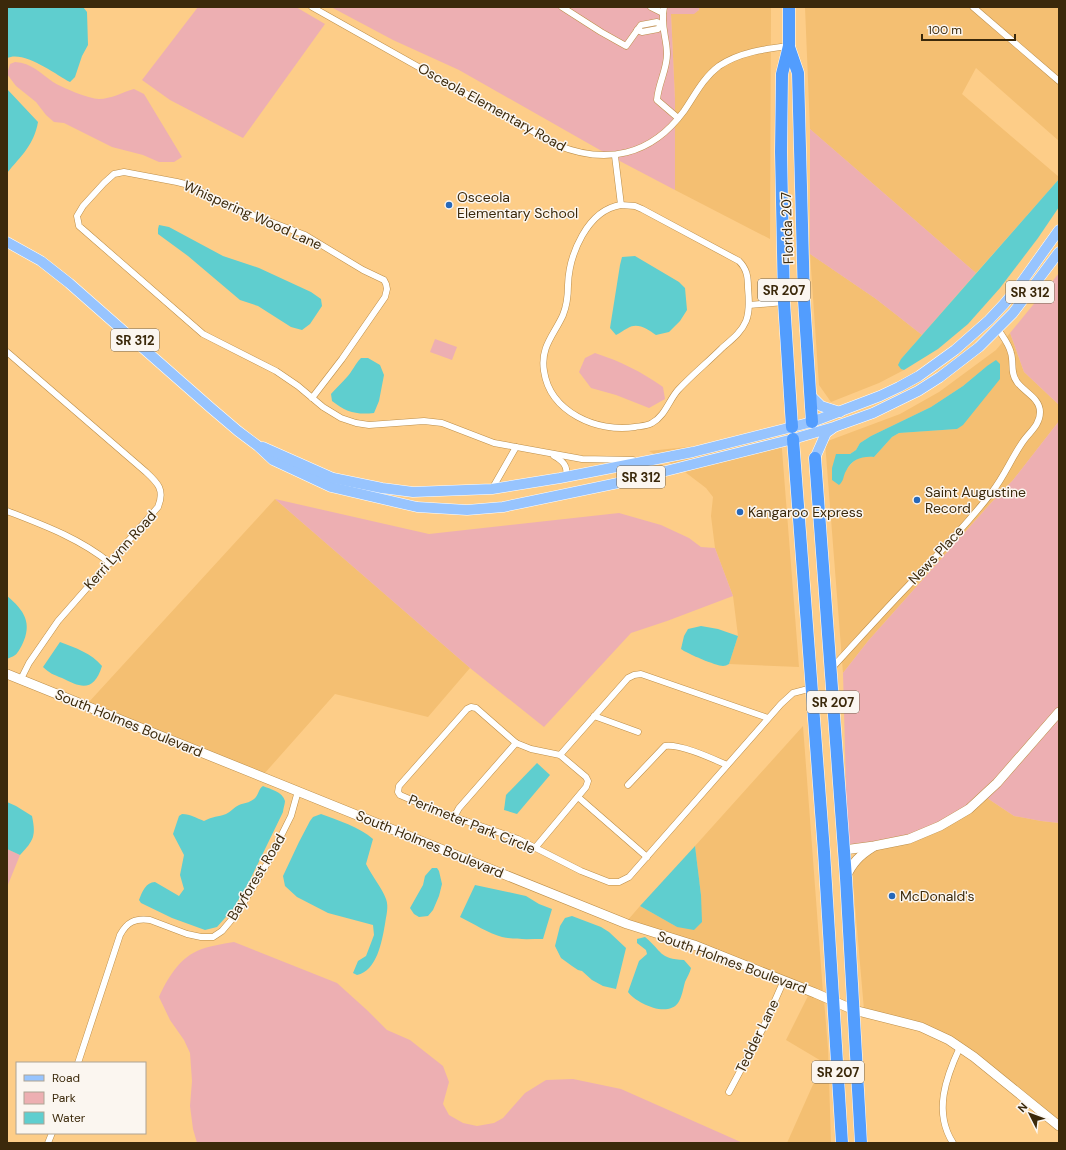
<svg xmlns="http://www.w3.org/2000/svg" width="1066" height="1150" font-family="'DM Sans',sans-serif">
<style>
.built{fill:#f4bf72;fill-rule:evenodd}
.green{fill:#edafb2}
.water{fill:#5fcecf}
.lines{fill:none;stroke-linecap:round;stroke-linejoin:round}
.street-casing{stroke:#bc8e49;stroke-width:7}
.secondary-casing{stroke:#bc8e49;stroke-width:10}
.primary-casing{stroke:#fff;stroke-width:11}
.highway-casing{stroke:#fff;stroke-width:13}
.street{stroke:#fff;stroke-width:6}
.secondary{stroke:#fff;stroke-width:9}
.primary{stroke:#97c4fe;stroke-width:10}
.highway{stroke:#529dfe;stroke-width:12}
.poi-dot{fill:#2768b9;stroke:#fbf6f0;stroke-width:1.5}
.labels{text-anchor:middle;stroke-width:3;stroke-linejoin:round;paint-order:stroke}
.shield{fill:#fbf6f0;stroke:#756650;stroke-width:1}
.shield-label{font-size:13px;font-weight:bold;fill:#3b290b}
.street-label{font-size:14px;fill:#3b290b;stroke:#fbf6f0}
.poi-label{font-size:14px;fill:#3b290b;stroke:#fbf6f0;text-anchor:start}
</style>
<rect width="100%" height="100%" fill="#fdcd88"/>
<!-- built -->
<g class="built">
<path d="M 699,7 L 771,7 L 770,239 L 675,190 L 675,99 L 671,14 L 693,14 L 699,10 Z"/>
<path d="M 805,7 L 968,7 L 1059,85 L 1059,141 L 976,68 L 962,94 L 1059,177 L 1059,179 L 976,273 L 810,129 Z"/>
<path d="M 978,7 L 1059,7 L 1059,77 L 989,16 Z"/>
<path d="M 810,254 L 876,299 L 922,335 L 901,359 L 901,369 L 904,370 L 879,383 L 831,402 L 819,385 Z"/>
<path d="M 1010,333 L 1024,372 L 1059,405 L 1059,421 L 1013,480 L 990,504 L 868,641 L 843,673 L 825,442 L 900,414 L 939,392 L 996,350 ZM 987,366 L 957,429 L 899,433 L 892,437 L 874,457 L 865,456 L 858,458 L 853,462 L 846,470 L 850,454 L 856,450 L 860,443 L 871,436 L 931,407 L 963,386 Z"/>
<path d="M 781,437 L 799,667 L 729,664 L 738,636 L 733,596 L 715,548 L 711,516 L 713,497 L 706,488 L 681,469 L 649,451 Z"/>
<path d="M 275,499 L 470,668 L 428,717 L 335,694 L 264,774 L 88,703 Z"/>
<path d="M 803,726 L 823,993 L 627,921 L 640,906 L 677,927 L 701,895 L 695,846 Z"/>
<path d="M 987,798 L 1014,816 L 1041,821 L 1059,823 L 1059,1122 L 962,1044 L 864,1010 L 852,871 L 860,862 L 876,850 Z"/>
<path d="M 677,943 L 693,949 L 824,1000 L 828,1048 L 831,1143 L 787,1143 L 823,1062 L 786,1040 L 808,996 Z"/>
</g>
<!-- green -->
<g class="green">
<path d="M 198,7 L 296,7 L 325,24 L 243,138 L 170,100 L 142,80 Z"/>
<path d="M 331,7 L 699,7 L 699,10 L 694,14 L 671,14 L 675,99 L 675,190 L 614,158 L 459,70 L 393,40 Z"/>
<path d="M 15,62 C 32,63 40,73 53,82 C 61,87 89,99 99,99 C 111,99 123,92 134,89 L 144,94 L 182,157 L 174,162 L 159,162 L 143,155 L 112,147 L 64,123 L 54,122 L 46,115 L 36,102 L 16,86 L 7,74 L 10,64 Z"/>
<path d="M 810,129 L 976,273 L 922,335 L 876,299 L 810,254 Z"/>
<path d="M 1059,273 L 1059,405 L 1024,372 L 1010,333 Z"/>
<path d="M 435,339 L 457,347 L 452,360 L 430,352 Z"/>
<path d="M 595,353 C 622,362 640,371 663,387 L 665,399 L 649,408 L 616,395 L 591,388 L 579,372 L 585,358 Z"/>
<path d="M 1059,421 L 1059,706 L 995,780 L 967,806 L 947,818 L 907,836 L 891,840 L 849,846 L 847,827 L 843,673 L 868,641 L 990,504 L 1013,480 Z"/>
<path d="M 275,499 L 429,534 L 619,513 L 661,525 L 689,538 L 701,547 L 715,548 L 733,596 L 667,621 L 631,633 L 544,727 L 470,668 Z"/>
<path d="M 1059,717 L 1059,823 L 1041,821 L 1014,816 L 987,798 Z"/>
<path d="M 7,849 L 20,855 L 7,887 Z"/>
<path d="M 234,942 L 337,983 L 368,1011 L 387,1030 L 410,1040 L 443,1066 L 449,1082 L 443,1104 L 449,1115 L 463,1123 L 477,1126 L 494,1123 L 503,1118 L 525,1093 L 546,1080 L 573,1079 L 621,1089 L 743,1143 L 197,1143 L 193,1129 L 190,1106 L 192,1081 L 190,1053 L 184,1040 L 170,1020 L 159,997 C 167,979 179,959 197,951 C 208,946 222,944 234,942 Z"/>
</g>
<!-- water -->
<g class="water">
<path d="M 7,7 L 83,7 L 87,12 L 88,45 L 82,56 L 75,77 L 70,82 C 55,74 24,50 7,58 Z"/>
<path d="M 7,89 L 38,122 C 34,145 21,156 7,173 Z"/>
<path d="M 1059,179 L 1059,207 L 1038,238 L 1000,288 L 968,324 L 938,349 L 904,370 L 901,369 L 898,365 L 901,359 Z"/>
<path d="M 159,225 L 169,227 L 223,256 L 259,268 L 311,292 L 321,299 L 322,306 L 310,324 L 302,330 L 291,327 L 258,306 L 240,300 L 188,256 L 158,234 L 158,229 Z"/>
<path d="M 635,256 L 679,282 L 685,288 L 687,310 L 680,321 L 669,332 L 656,335 C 648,329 637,322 628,328 C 623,330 621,333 616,335 L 610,328 L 620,265 L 622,257 Z"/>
<path d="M 361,358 L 368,358 L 380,365 L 384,375 L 379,401 L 374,413 C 356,415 346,412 332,401 L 331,394 C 336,388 342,383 347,377 C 352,372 355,364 361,358 Z"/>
<path d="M 996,360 L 1000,364 L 1000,379 L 963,425 L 957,429 L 899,433 L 892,437 L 874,457 C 862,456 852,459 846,471 C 843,476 844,481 839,485 L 832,480 L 832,468 L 836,454 L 850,454 L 856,450 L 860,443 L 871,436 L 931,407 L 963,386 L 987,366 Z"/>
<path d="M 7,596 C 24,610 33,623 22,645 C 17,654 17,655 7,659 Z"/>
<path d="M 701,626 L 718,629 L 738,636 L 729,664 C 727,665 725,666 723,666 C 716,666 686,653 681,649 L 684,636 L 688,629 Z"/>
<path d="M 60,642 C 76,648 91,653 102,666 C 94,692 81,688 62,678 C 54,675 49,673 43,667 Z"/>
<path d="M 537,763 L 550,775 L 517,814 L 504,810 L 506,795 Z"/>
<path d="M 263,786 C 270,789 283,792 285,801 C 285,804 283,809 283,812 L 249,882 L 233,909 L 217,927 L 205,930 L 172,918 L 141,903 L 139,900 C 142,892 146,882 155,882 L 179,896 L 184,889 L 180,875 L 184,855 L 173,834 L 179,816 L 182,814 C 191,814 196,818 204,821 C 213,816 218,817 226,814 C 231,812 234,807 239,805 C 244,803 249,803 254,799 C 259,795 258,789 263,786 Z"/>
<path d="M 7,802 L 16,806 L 32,816 C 36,836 34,840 20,855 L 7,849 Z"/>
<path d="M 321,814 C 337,820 360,827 373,839 L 366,864 C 372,876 382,888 386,899 C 389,907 386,916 385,924 C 382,941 377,971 357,975 L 353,973 L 358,961 L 366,956 L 371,943 L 374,935 L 373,925 L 328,913 L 297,897 L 285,886 L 283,876 L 299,842 L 310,821 L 313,817 Z"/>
<path d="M 695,846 L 701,895 L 702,922 L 694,930 L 677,927 L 640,906 Z"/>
<path d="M 432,868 L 437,868 L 439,871 L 442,884 L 439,896 L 433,910 L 428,916 L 419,917 L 414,914 L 410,908 L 423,885 L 425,876 Z"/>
<path d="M 475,885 L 526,896 L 539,904 L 552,909 L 543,939 C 529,939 516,940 502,937 C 488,933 474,924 460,917 Z"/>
<path d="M 572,916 L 601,927 L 609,932 L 626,948 L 616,989 L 603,986 L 592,980 L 582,971 L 578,970 L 572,966 L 561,958 L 555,946 L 560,926 L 565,918 Z"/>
<path d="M 645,937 C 662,951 659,959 684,960 L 691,968 C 690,973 687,977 685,982 C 683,989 682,997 678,1003 C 667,1018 636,1003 628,992 L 639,961 L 647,954 L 646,950 L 637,943 L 637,939 Z"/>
</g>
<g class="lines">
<!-- street casing -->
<g class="street-casing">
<g id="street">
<path d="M 312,7 L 557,145 C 606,165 651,156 684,111 C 695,95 703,78 719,66 C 740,52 765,49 789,46"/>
<path d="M 562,7 L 601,32 L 626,46 L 641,25 L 657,22 L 661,25 L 663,25"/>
<path d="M 651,7 L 663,13"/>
<path d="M 664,7 C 660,25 667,38 667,54 C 667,70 658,84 657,100 L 678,118"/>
<path d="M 973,7 L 1059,81"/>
<path d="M 637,30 L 642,32 L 658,29 L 661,25"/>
<path d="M 615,156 L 621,205"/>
<path d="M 621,205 L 635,206 L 642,209 L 739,261 C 747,269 748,277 748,288 C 749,299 750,311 746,321 C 741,333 731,340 722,348 C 708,362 692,375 678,390 C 669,400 665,416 652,423 C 647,426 641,426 635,427 C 597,433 550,412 544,371 C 540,347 554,335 563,315 C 567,305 568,295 568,285 C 569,255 587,210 621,205 Z"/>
<path d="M 749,305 L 784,302"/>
<path d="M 7,352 L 146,472 C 158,483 165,490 158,507 L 58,621 L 29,663 L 21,679"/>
<path d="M 312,398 L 342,359 L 385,297 L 387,289 L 386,284 L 384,280 L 363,270 L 305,235 L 245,212 L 219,201 L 189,185 L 177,182 L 124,172 L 114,174 L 104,183 L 83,206 L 77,216 L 79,226 L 203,334 L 276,371 L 298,386 L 323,407 L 341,418 L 356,423 L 369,425 L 424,421 L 442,423 L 494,443 L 582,459 L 633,460"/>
<path d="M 554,456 C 563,461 568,466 566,476"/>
<path d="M 492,489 L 516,447"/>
<path d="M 7,511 C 43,525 79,538 110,563"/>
<path d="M 831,669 C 856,642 881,614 907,587 C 936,556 966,526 992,492 C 1004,477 1011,459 1022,443 C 1028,433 1040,426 1040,412 C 1040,398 1024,392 1017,382 C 1010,373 1014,363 1011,353 C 1009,344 1003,337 998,329"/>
<path d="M 594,716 L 638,732"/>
<path d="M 560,755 L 628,678 L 634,675 L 641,674 L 768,718"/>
<path d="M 628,785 L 665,746 C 681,744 711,758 727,765"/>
<path d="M 578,797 L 647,857"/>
<path d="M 454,817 L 459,808 L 516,743"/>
<path d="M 535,848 L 586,787 L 588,781 L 586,777 L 560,755 L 531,749 L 516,743 L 476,708 L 471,707 L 467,709 L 399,786 L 398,792 L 400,795 L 437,811 L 518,839 L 581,871 L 609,882 L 619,882 L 629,877 L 781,704 L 793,693 L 812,688"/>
<path d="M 78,1063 L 120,935 C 127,922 135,918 150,920 L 187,934 L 201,937 L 213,937 L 222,931 L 238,912 L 268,862 L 291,816 L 298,791"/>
<path d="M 729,1092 L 762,1030 L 784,980"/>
<path d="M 48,1143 L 52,1133"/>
<path d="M 953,1143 C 933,1112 946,1077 960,1047"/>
</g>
</g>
<!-- secondary casing -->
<g class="secondary-casing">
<g id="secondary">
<path d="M 7,674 L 627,924 L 694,945 L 815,993 L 854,1010 L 921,1027 L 949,1040 L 974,1057 L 1059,1126"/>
<path d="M 844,850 L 874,846 L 909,839 L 940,826 L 969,809 L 997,783 L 1059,712"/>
<path d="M 846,877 C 852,863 860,855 873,847"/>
</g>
</g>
<!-- primary casing -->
<g class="primary-casing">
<g id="primary">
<path d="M 7,242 L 41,261 L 69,283 L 211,408 L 238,431 L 258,446 L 273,460 L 331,487 L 417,507 L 467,510 L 503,507 L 618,483 L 793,439 L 834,427 L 873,413 L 918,391 L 940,377 L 979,347 L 1013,313 L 1059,252"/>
<path d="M 810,395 L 821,406 L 840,412"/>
<path d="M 263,447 L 333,478 L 382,488 L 413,492 L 492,489 L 560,478 L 693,452 L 812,422 L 880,396 L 899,387 L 919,376 L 955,350 L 989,320 L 1004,304 L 1019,286 L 1059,230"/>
<path d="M 815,458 L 826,433 L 833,428"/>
</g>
</g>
<!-- highway casing -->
<g class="highway-casing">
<g id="highway">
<path d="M 789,7 L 789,46 L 782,74 L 781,152 L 784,302 L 792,427"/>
<path d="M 789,47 L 798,73 L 804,300 L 812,422"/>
<path d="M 793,439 L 824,852 L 842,1143"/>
<path d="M 815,458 L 846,878 L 861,1143"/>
</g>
</g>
<!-- street -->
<use href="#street" class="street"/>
<!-- secondary -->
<use href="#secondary" class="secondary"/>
<!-- primary -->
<use href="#primary" class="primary"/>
<!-- highway -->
<use href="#highway" class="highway"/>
</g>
<!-- markers -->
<g class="poi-dot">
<circle cx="449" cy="205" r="4"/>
<circle cx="917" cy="500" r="4"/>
<circle cx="740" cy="512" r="4"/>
<circle cx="892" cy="896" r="4"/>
</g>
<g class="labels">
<!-- shield labels -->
<g class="shield">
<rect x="758" y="279" width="52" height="22" rx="3"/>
<rect x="1006" y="281" width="48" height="22" rx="3"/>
<rect x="111" y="329" width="48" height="22" rx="3"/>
<rect x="617" y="466" width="48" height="22" rx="3"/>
<rect x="807" y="691" width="52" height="22" rx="3"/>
<rect x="812" y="1061" width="52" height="22" rx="3"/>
</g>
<g class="shield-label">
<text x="784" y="295">SR 207</text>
<text x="1030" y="297">SR 312</text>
<text x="135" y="345">SR 312</text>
<text x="641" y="482">SR 312</text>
<text x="833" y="707">SR 207</text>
<text x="838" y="1077">SR 207</text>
</g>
<!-- street labels -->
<g class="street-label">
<text transform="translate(492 107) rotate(29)" y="5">Osceola Elementary Road</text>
<text transform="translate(253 215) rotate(24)" y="5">Whispering Wood Lane</text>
<text transform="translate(787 228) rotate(-92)" y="5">Florida 207</text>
<text transform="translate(120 550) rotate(-48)" y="5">Kerri Lynn Road</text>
<text transform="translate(936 555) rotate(-47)" y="5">News Place</text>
<text transform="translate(129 723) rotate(22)" y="5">South Holmes Boulevard</text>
<text transform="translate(472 824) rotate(22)" y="5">Perimeter Park Circle</text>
<text transform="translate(430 844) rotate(22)" y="5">South Holmes Boulevard</text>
<text transform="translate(256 877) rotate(-59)" y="5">Bayforest Road</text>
<text transform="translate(732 962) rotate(20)" y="5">South Holmes Boulevard</text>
<text transform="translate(757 1036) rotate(-64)" y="5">Tedder Lane</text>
</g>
<!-- poi labels -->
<g class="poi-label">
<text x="457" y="202">Osceola<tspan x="457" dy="16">Elementary School</tspan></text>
<text x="925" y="497">Saint Augustine<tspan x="925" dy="16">Record</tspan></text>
<text x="748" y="517">Kangaroo Express</text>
<text x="900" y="901">McDonald's</text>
</g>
</g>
<!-- border -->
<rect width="1066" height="1150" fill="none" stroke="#3b290b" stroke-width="16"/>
<!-- legend -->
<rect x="16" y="1062" width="130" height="72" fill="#fbf6f0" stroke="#aea494"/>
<rect x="24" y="1075" width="20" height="6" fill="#97c4fe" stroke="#aea494"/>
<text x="52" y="1082" font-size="12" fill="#3b290b">Road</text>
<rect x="24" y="1092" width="20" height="12" fill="#edafb2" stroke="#aea494"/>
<text x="52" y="1102" font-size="12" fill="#3b290b">Park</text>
<rect x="24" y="1112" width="20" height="12" fill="#5fcecf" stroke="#aea494"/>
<text x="52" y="1122" font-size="12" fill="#3b290b">Water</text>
<!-- north arrow -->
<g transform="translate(1030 1114) rotate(312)" stroke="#fbf6f0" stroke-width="3" paint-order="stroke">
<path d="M0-3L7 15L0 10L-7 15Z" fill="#3b290b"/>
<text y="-6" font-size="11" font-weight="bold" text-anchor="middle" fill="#3b290b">N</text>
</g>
<!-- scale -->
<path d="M922 34v6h93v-6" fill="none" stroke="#3b290b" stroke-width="2"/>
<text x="928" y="34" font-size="12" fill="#3b290b" stroke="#fbf6f0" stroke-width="3" paint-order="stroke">100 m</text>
</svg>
